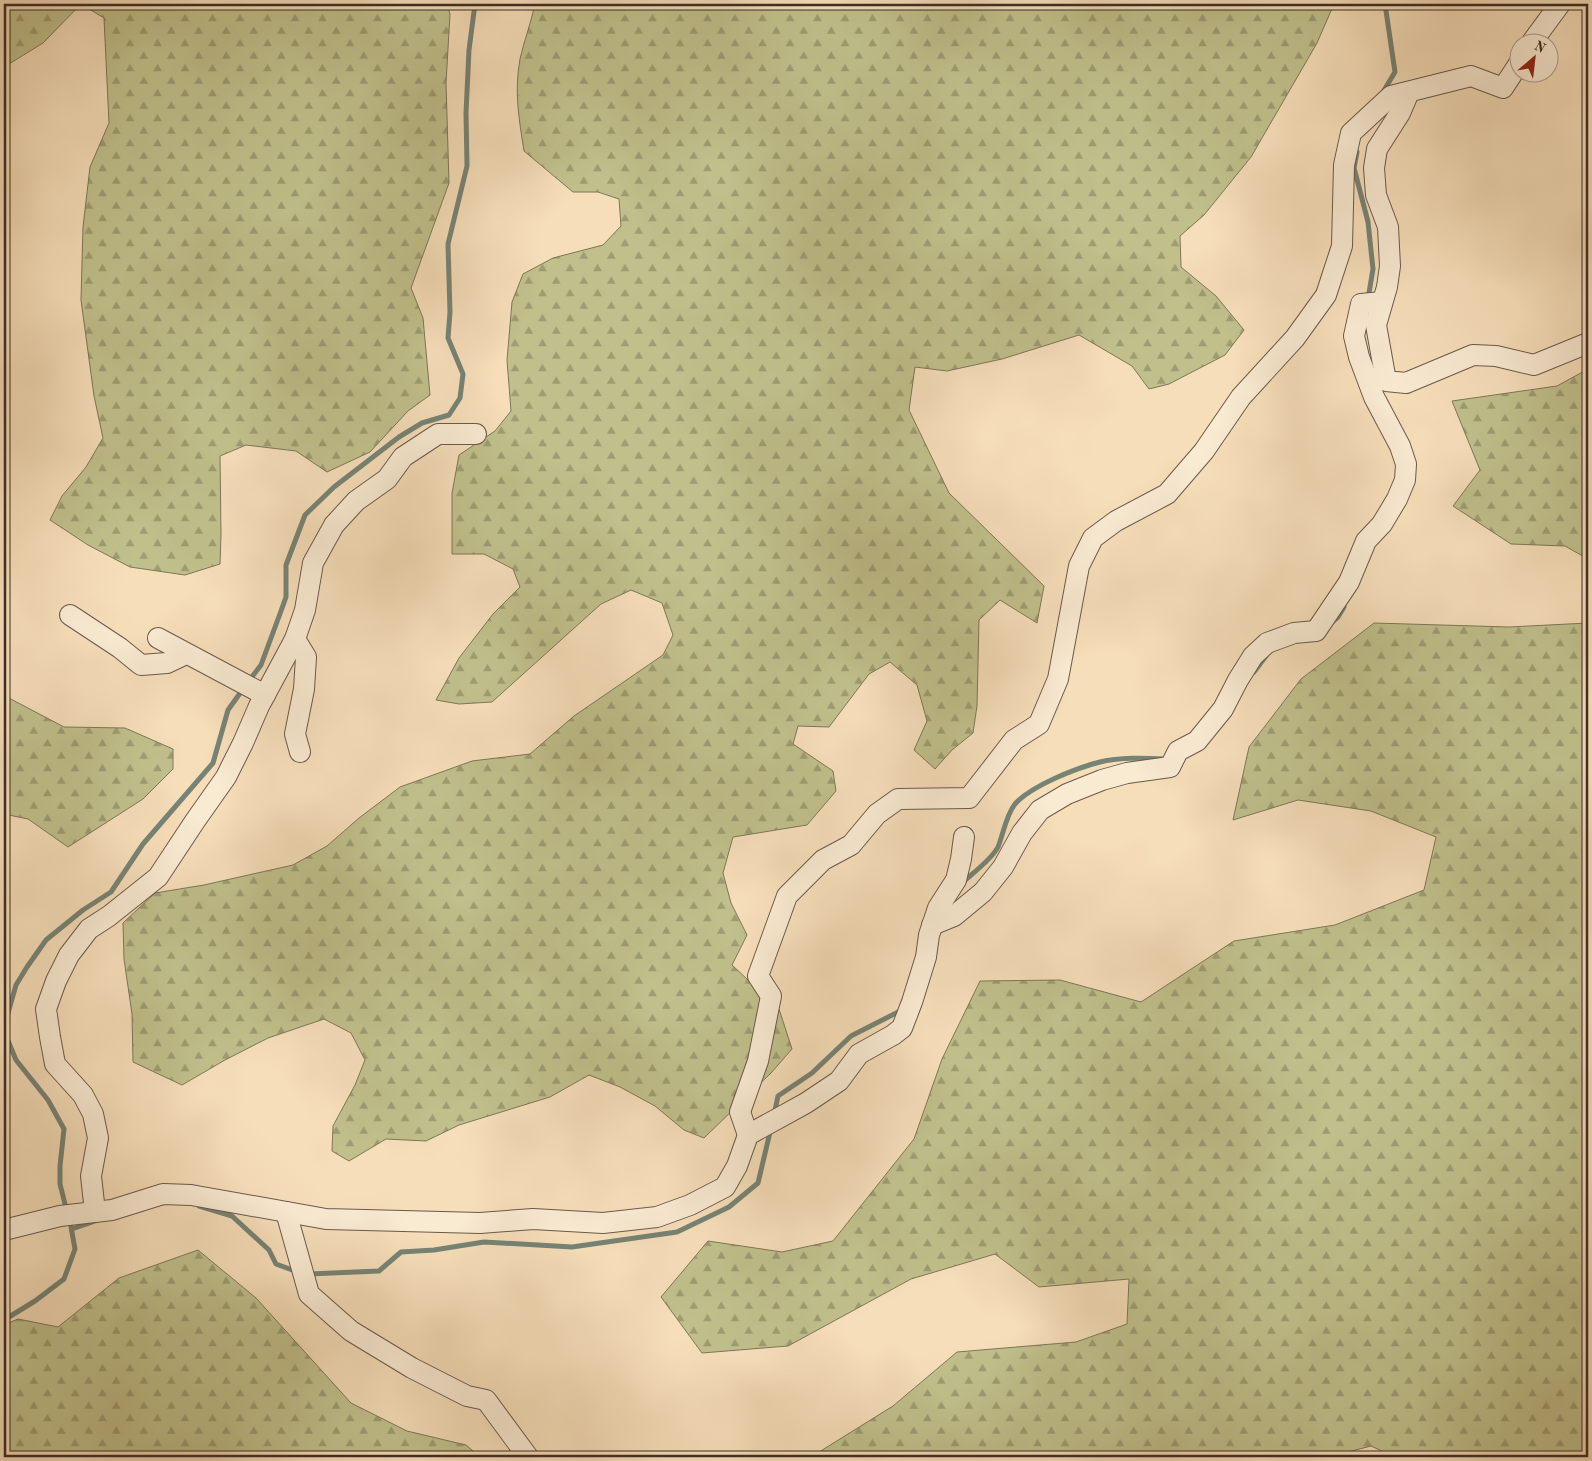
<svg xmlns="http://www.w3.org/2000/svg" width="1592" height="1461" font-family="'Old Standard TT',serif">
<style>
.forest{fill:url(#forest-firs);stroke:#7e765a}
.lines{fill:none;stroke-linecap:round;stroke-linejoin:round}
.stream{stroke:#778375;stroke-width:5}
.minor-casing{stroke:#6b594c;stroke-width:22}
.minor{stroke:#f9ead2;stroke-width:20}
</style>
<defs>
<pattern id="forest-firs" width="22" height="20" patternUnits="userSpaceOnUse" patternTransform="scale(1.25)"><rect width="22" height="20" fill="#c0c08c"/><path d="M5 1l3.5 6h-7zM16 11l3.5 6h-7z" fill="#9d9c72"/></pattern>
</defs>
<rect width="100%" height="100%" fill="#f6deb9"/>
<filter id="stains"><feTurbulence type="fractalNoise" baseFrequency=".004" numOctaves="4"/><feColorMatrix values="0 0 0 0 .2 0 0 0 0 .09 0 0 0 0 .02 0 0 0 .5 -.17"/></filter>
<radialGradient id="worn" r=".72"><stop offset=".6" stop-color="#630" stop-opacity="0"/><stop offset="1" stop-color="#630" stop-opacity=".3"/></radialGradient>
<!-- forest -->
<g class="forest">
<path d="M 4,4 L 447,4 L 450,14 L 446,83 L 449,183 L 411,288 L 423,318 L 430,395 L 408,411 L 370,452 L 327,472 L 296,451 L 246,445 L 220,456 L 221,534 L 220,564 L 185,575 L 130,567 L 88,545 L 50,520 L 62,496 L 86,467 L 103,438 L 94,396 L 81,300 L 83,227 L 90,167 L 109,123 L 104,18 L 81,4 L 43,43 L 4,67 Z"/>
<path d="M 535,4 L 1334,4 L 1317,43 L 1251,157 L 1204,215 L 1180,236 L 1181,267 L 1216,296 L 1244,330 L 1225,355 L 1169,384 L 1149,389 L 1132,366 L 1079,335 L 1002,359 L 947,371 L 915,367 L 909,410 L 949,493 L 1044,586 L 1037,623 L 1000,600 L 979,620 L 977,706 L 973,733 L 952,750 L 935,769 L 914,750 L 927,721 L 917,685 L 890,662 L 869,674 L 829,727 L 798,726 L 793,744 L 833,771 L 836,791 L 807,825 L 733,837 L 723,873 L 731,903 L 747,935 L 732,965 L 779,1009 L 792,1049 L 771,1073 L 704,1138 L 684,1130 L 655,1106 L 620,1087 L 589,1075 L 550,1097 L 459,1125 L 426,1141 L 386,1139 L 349,1161 L 332,1151 L 333,1126 L 355,1085 L 365,1060 L 351,1033 L 324,1019 L 268,1038 L 225,1060 L 182,1085 L 133,1062 L 132,1014 L 124,959 L 123,923 L 155,893 L 204,885 L 293,865 L 327,846 L 359,818 L 400,787 L 472,761 L 530,754 L 574,716 L 663,655 L 673,635 L 662,603 L 631,590 L 601,604 L 492,702 L 459,704 L 436,700 L 459,658 L 493,614 L 520,587 L 513,569 L 484,554 L 452,554 L 452,493 L 459,455 L 495,431 L 511,411 L 507,360 L 512,302 L 523,274 L 553,258 L 603,245 L 621,226 L 619,199 L 598,192 L 573,192 L 524,151 C 519,119 514,92 520,59 C 524,41 531,23 535,4 Z"/>
<path d="M 1588,369 L 1588,559 L 1565,546 L 1511,544 L 1453,506 L 1480,470 L 1452,401 L 1557,386 Z"/>
<path d="M 1374,623 L 1509,627 L 1588,623 L 1588,1457 L 1395,1457 L 1371,1446 L 1329,1457 L 811,1457 L 893,1406 L 957,1352 L 1076,1342 L 1127,1324 L 1129,1279 L 1039,1287 L 995,1254 L 911,1279 L 788,1346 L 702,1353 L 661,1297 L 708,1241 L 782,1252 L 833,1241 L 914,1139 L 942,1059 L 980,981 L 1060,980 L 1141,1002 L 1234,941 L 1335,925 L 1424,890 L 1436,837 L 1371,811 L 1298,800 L 1233,820 L 1249,747 L 1301,679 Z"/>
<path d="M 4,691 L 5,696 L 64,727 L 125,728 L 173,749 L 173,769 L 143,799 L 68,847 L 28,819 L 4,814 Z"/>
<path d="M 198,1250 L 256,1298 L 351,1403 L 407,1431 L 466,1445 L 480,1457 L 4,1457 L 4,1325 L 18,1319 L 58,1327 L 119,1278 Z"/>
</g>
<g class="lines">
<!-- stream -->
<g class="stream">
<path d="M 1383,92 L 1395,72 L 1385,4"/>
<path d="M 1357,152 L 1354,168 L 1368,222 L 1373,269 L 1368,299"/>
<path d="M 1331,623 L 1338,617 L 1344,607"/>
<path d="M 1254,672 L 1266,656"/>
<path d="M 248,682 L 261,665 L 281,611 L 286,597 L 286,565 L 305,515 L 334,487 L 399,437 L 422,423 L 449,415 L 460,398 L 463,374 L 448,338 L 450,312 L 448,244 L 467,166 L 466,113 L 469,50 L 475,4"/>
<path d="M 963,882 C 973,873 992,859 998,847 C 1003,835 1006,815 1015,804 C 1031,786 1076,768 1100,762 C 1120,757 1144,758 1165,759"/>
<path d="M 4,1027 L 16,985 L 27,967 L 46,940 L 83,910 L 111,892 L 143,844 L 213,763 L 228,710 L 243,689"/>
<path d="M 4,1031 L 16,1060 L 48,1100 L 64,1129 L 60,1166 L 60,1184 L 67,1212"/>
<path d="M 774,1115 L 778,1096 L 812,1073 L 851,1036 L 902,1010"/>
<path d="M 199,1206 L 232,1216 L 269,1250 L 276,1264 L 298,1272"/>
<path d="M 72,1229 L 95,1221"/>
<path d="M 309,1274 L 379,1271 L 401,1252 L 434,1250 L 484,1242 L 572,1247 L 677,1232 L 729,1207 L 758,1183 L 771,1128"/>
<path d="M 4,1320 L 35,1301 L 64,1279 L 75,1249 L 71,1227"/>
</g>
<!-- minor casing -->
<g class="minor-casing">
<g id="minor">
<path d="M 1532,42 L 1560,4"/>
<path d="M 1409,92 L 1400,113 L 1377,149 L 1374,168 L 1376,195 L 1388,227 L 1390,266 L 1387,287 L 1376,325 L 1386,381 L 1406,383 L 1473,355 L 1496,356 L 1534,365 L 1588,343"/>
<path d="M 70,615 L 120,648 L 141,665 L 167,663 L 186,654"/>
<path d="M 158,638 L 265,695"/>
<path d="M 295,639 L 306,657 L 304,689 L 295,734 L 300,752"/>
<path d="M 932,925 L 954,916 L 983,892 L 1003,867 L 1022,833 L 1040,810 L 1067,794 L 1102,780 L 1127,773 L 1170,767 L 1178,751 L 1197,741 L 1223,709 L 1238,680 L 1253,656 L 1267,643 L 1294,633 L 1316,631 L 1349,582 L 1366,541 L 1382,524 L 1397,499 L 1405,480 L 1406,464 L 1400,446 L 1374,397 L 1359,357 L 1354,336 L 1361,304 L 1382,302"/>
<path d="M 748,1135 L 740,1112 L 758,1061 L 771,996 L 758,976 L 787,896 L 823,860 L 851,845 L 877,814 L 898,799 L 969,798 L 1014,740 L 1039,724 L 1058,679 L 1079,566 L 1093,538 L 1116,521 L 1167,494 L 1204,451 L 1241,397 L 1295,338 L 1326,295 L 1342,246 L 1344,165 L 1351,133 L 1391,96 L 1471,76 L 1503,88 L 1520,62"/>
<path d="M 95,1212 L 91,1176 L 98,1138 L 93,1114 L 83,1095 L 55,1064 L 50,1037 L 46,1009 L 56,981 L 69,955 L 89,929 L 109,916 L 158,877 L 195,821 L 226,777 L 243,743 L 259,706 L 295,639 L 305,610 L 313,563 L 334,525 L 356,501 L 387,479 L 403,457 L 438,434 L 476,434"/>
<path d="M 286,1212 L 309,1294 L 351,1331 L 412,1368 L 467,1396 L 486,1400 L 528,1457"/>
<path d="M 4,1230 L 60,1216 L 112,1210 L 163,1194 L 191,1195 L 326,1219 L 480,1223 L 533,1219 L 603,1223 L 657,1217 L 690,1205 L 725,1187 L 737,1166 L 748,1135 L 806,1103 L 839,1081 L 859,1054 L 893,1035 L 902,1028 L 912,1002 L 926,957 L 929,935 L 938,908 L 956,880 L 961,859 L 964,837"/>
</g>
</g>
<!-- minor -->
<use href="#minor" class="minor"/>
</g>
<!-- margin -->
<rect width="1592" height="1461" fill="none" stroke="#f6deb9" stroke-width="20"/>
<rect x="5" y="5" width="1582" height="1451" fill="none" stroke="#3d2d27" stroke-width="2.5"/>
<rect x="10" y="10" width="1572" height="1441" fill="none" stroke="#3d2d27"/>
<!-- north arrow -->
<g transform="translate(1534 58) rotate(28)"><circle r="24" fill="#f9ead2" stroke="#ae9e8e"/>
<path d="M0-4L9 19L0 12L-9 19Z" fill="#8f2418"/>
<text y="-8" font-size="14" font-weight="bold" text-anchor="middle" fill="#3d2d27">N</text>
</g>
<rect width="100%" height="100%" filter="url(#stains)"/>
<rect width="100%" height="100%" fill="url(#worn)"/>
</svg>
